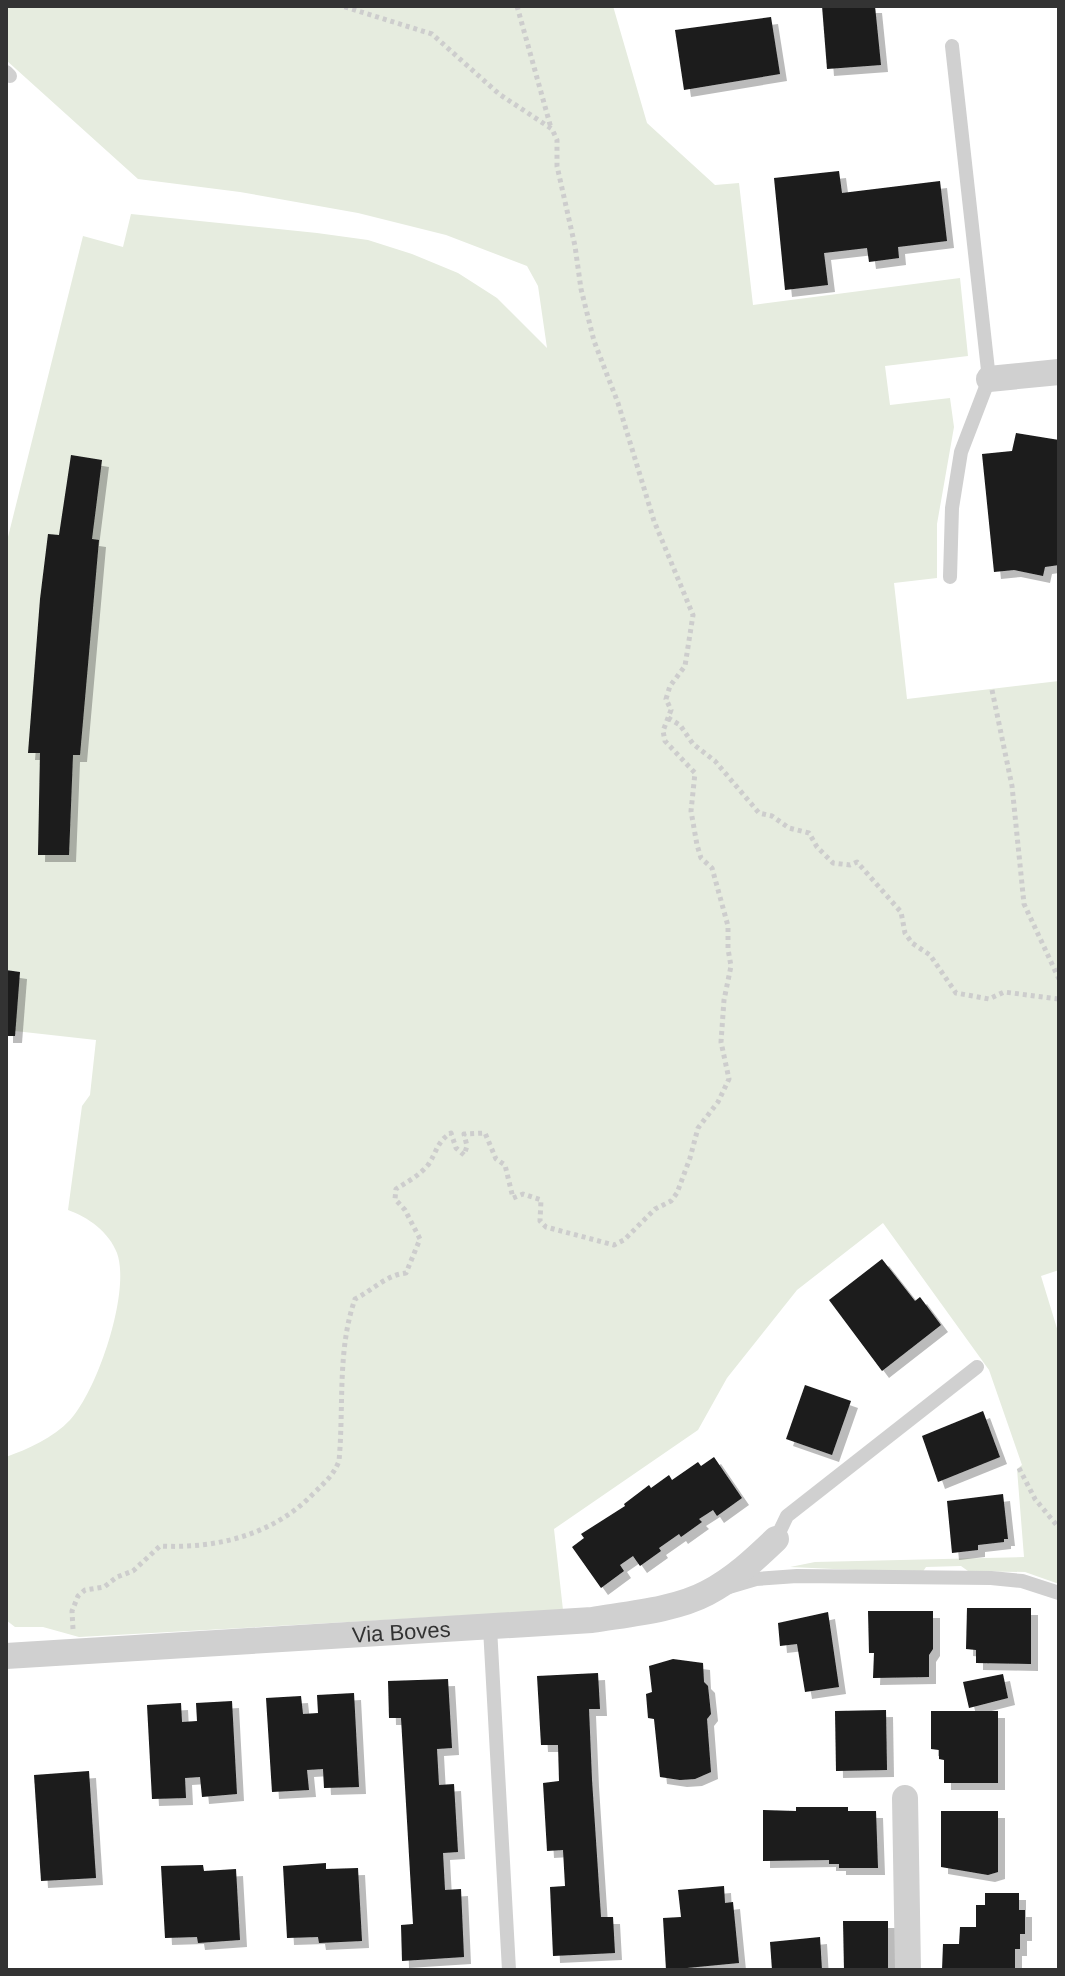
<svg xmlns="http://www.w3.org/2000/svg" width="1065" height="1976" font-family="Arial,sans-serif">
<style>
.green{fill:#e6ecdf}
.building{fill:#1a1a1a;filter:url(#shadow)}
.lines{fill:none;stroke-linecap:round;stroke-linejoin:round}
.path{stroke:#cdcdcd;stroke-width:5;stroke-dasharray:4 4;stroke-linecap:butt}
.service{stroke:#d0d0d0;stroke-width:14}
.minor{stroke:#d0d0d0;stroke-width:26}
.labels{text-anchor:middle;stroke-width:8;stroke-linejoin:round;paint-order:stroke}
.street-label{font-size:22px;fill:#333;stroke:#fff}
</style>
<defs>
<filter id="shadow"><feDropShadow dx="7" dy="7" stdDeviation="0" flood-color="#0004"/></filter>
</defs>
<rect width="100%" height="100%" fill="#fff"/>
<!-- green -->
<path class="green" d="M 6,6 L 613,6 L 647,123 L 715,185 L 739,183 L 753,305 L 960,278 L 968,356 L 885,366 L 890,405 L 950,398 L 954,427 L 937,524 L 937,578 L 894,583 L 907,699 L 1059,681 L 1059,1270 L 1041,1276 L 1059,1335 L 1059,1584 L 1025,1572 L 968,1571 L 961,1566 L 926,1567 L 922,1573 L 790,1567 L 815,1562 L 1024,1557 L 1017,1469 L 1022,1465 L 989,1370 L 883,1223 L 797,1290 L 727,1378 L 698,1430 L 554,1529 L 563,1610 L 79,1637 L 43,1627 L 15,1627 L 6,1620 L 6,1457 C 28,1449 53,1438 70,1420 C 97,1391 131,1292 117,1253 C 109,1232 88,1217 68,1210 L 82,1106 L 90,1095 L 96,1040 L 15,1031 L 20,972 L 6,970 L 6,545 L 83,236 L 123,247 L 131,214 L 317,233 L 368,240 L 412,254 L 458,273 L 497,298 L 547,348 L 538,286 L 527,266 L 446,235 L 358,213 L 240,192 L 138,179 L 6,60 Z"/>
<!-- building -->
<g class="building">
<path d="M 822,6 L 875,6 L 881,65 L 827,69 Z"/>
<path d="M 771,17 L 780,74 L 684,90 L 675,30 Z"/>
<path d="M 839,171 L 842,193 L 940,181 L 947,241 L 898,247 L 899,258 L 869,262 L 867,248 L 824,253 L 828,285 L 785,290 L 774,178 Z"/>
<path d="M 1016,433 L 1059,440 L 1059,565 L 1045,567 L 1043,576 L 1014,570 L 994,572 L 982,454 L 1012,451 Z"/>
<path d="M 71,455 L 102,460 L 92,539 L 99,540 L 80,755 L 73,755 L 69,855 L 38,855 L 40,753 L 28,753 L 40,599 L 48,534 L 59,535 Z"/>
<path d="M 6,970 L 20,972 L 15,1036 L 6,1036 Z"/>
<path d="M 882,1259 L 915,1301 L 920,1297 L 941,1325 L 882,1371 L 829,1300 Z"/>
<path d="M 805,1385 L 851,1401 L 832,1455 L 786,1439 Z"/>
<path d="M 983,1411 L 1000,1457 L 938,1482 L 922,1436 Z"/>
<path d="M 714,1457 L 742,1498 L 717,1516 L 713,1510 L 699,1519 L 702,1522 L 681,1537 L 679,1534 L 659,1548 L 661,1551 L 640,1566 L 633,1556 L 620,1565 L 624,1571 L 601,1588 L 572,1547 L 584,1538 L 581,1534 L 625,1506 L 624,1504 L 649,1485 L 651,1488 L 669,1475 L 672,1480 L 698,1462 L 701,1466 Z"/>
<path d="M 1003,1494 L 1008,1539 L 1004,1539 L 1004,1542 L 978,1545 L 978,1550 L 952,1553 L 947,1501 Z"/>
<path d="M 967,1608 L 1031,1608 L 1031,1664 L 976,1663 L 976,1650 L 966,1649 Z"/>
<path d="M 868,1611 L 933,1611 L 933,1649 L 929,1655 L 929,1677 L 873,1678 L 874,1653 L 869,1653 Z"/>
<path d="M 828,1612 L 839,1687 L 805,1692 L 797,1644 L 780,1646 L 778,1623 Z"/>
<path d="M 673,1659 L 703,1663 L 704,1682 L 708,1686 L 711,1714 L 707,1719 L 711,1772 L 695,1779 L 680,1780 L 660,1777 L 654,1719 L 648,1718 L 646,1694 L 652,1692 L 649,1666 Z"/>
<path d="M 598,1673 L 600,1709 L 589,1709 L 592,1780 L 601,1917 L 613,1917 L 615,1953 L 553,1956 L 550,1887 L 565,1886 L 563,1850 L 547,1851 L 543,1783 L 559,1781 L 558,1745 L 541,1745 L 537,1676 Z"/>
<path d="M 1003,1674 L 1008,1698 L 969,1708 L 963,1682 Z"/>
<path d="M 448,1679 L 452,1748 L 437,1749 L 439,1785 L 454,1784 L 458,1852 L 443,1853 L 445,1890 L 461,1889 L 464,1957 L 402,1961 L 401,1925 L 413,1924 L 401,1718 L 389,1718 L 388,1681 Z"/>
<path d="M 354,1693 L 359,1787 L 324,1788 L 323,1769 L 307,1770 L 309,1790 L 272,1792 L 266,1698 L 301,1696 L 303,1714 L 318,1713 L 317,1695 Z"/>
<path d="M 232,1701 L 237,1794 L 202,1797 L 200,1777 L 185,1778 L 186,1798 L 152,1799 L 147,1705 L 181,1703 L 182,1722 L 197,1721 L 196,1703 Z"/>
<path d="M 886,1710 L 887,1770 L 836,1771 L 835,1711 Z"/>
<path d="M 931,1711 L 998,1711 L 998,1783 L 944,1783 L 944,1760 L 939,1759 L 939,1750 L 931,1749 Z"/>
<path d="M 89,1771 L 96,1878 L 41,1881 L 34,1775 Z"/>
<path d="M 796,1807 L 848,1807 L 848,1811 L 876,1811 L 878,1868 L 839,1868 L 839,1864 L 829,1864 L 829,1860 L 763,1861 L 763,1810 L 796,1811 Z"/>
<path d="M 941,1811 L 998,1811 L 998,1872 L 988,1875 L 941,1867 Z"/>
<path d="M 326,1863 L 326,1869 L 358,1868 L 362,1941 L 319,1943 L 318,1937 L 287,1938 L 283,1866 Z"/>
<path d="M 203,1865 L 204,1871 L 236,1869 L 240,1940 L 198,1943 L 197,1937 L 165,1938 L 161,1866 Z"/>
<path d="M 724,1886 L 725,1903 L 733,1902 L 739,1963 L 666,1970 L 663,1918 L 681,1917 L 678,1890 Z"/>
<path d="M 985,1893 L 1019,1893 L 1019,1910 L 1025,1910 L 1025,1934 L 1020,1934 L 1020,1949 L 1015,1949 L 1015,1970 L 942,1970 L 943,1944 L 959,1944 L 960,1927 L 976,1927 L 976,1905 L 985,1905 Z"/>
<path d="M 843,1921 L 888,1921 L 888,1970 L 844,1970 Z"/>
<path d="M 820,1937 L 822,1970 L 772,1970 L 770,1942 Z"/>
</g>
<g class="lines">
<!-- path -->
<g class="path">
<path d="M 517,6 L 551,128"/>
<path d="M 992,690 L 1012,786 L 1024,904 L 1059,979"/>
<path d="M 668,718 L 680,725 L 693,744 L 715,761 L 759,813 L 772,816 L 789,828 L 809,833 L 817,847 L 833,863 L 850,865 L 857,862 L 901,912 L 905,933 L 912,943 L 930,955 L 956,993 L 989,999 L 1004,992 L 1059,999"/>
<path d="M 1019,1468 L 1035,1499 L 1059,1528"/>
<path d="M 73,1629 L 72,1611 L 78,1596 L 85,1590 L 104,1587 L 117,1577 L 133,1571 L 160,1546 C 216,1549 273,1535 313,1494 C 325,1482 333,1476 339,1461 C 344,1407 337,1350 355,1299 C 373,1290 386,1275 406,1273 L 420,1239 L 405,1210 L 395,1199 L 396,1189 C 407,1182 420,1175 428,1165 C 437,1152 437,1141 451,1133 L 456,1148 L 464,1155 L 467,1146 L 464,1134 L 485,1133 L 496,1159 L 505,1165 L 513,1198 L 523,1194 L 541,1200 L 540,1221 L 546,1227 L 614,1245 L 624,1240 L 655,1209 L 671,1201 L 677,1193 L 690,1158 L 698,1128 L 718,1102 L 729,1079 L 721,1042 L 724,1000 L 731,966 L 728,949 L 728,926 L 712,868 L 701,858 L 697,845 L 691,811 L 695,773 L 665,741 L 663,731 L 671,710 L 666,699 L 670,686 L 685,666 L 693,615 L 654,521 L 618,403 L 594,341 L 581,289 L 575,246 L 557,166 L 557,140 L 552,129 L 499,94 L 432,34 L 342,6"/>
</g>
<!-- service -->
<g class="service">
<path d="M 6,72 L 10,76"/>
<path d="M 950,577 L 952,508 L 961,452 L 989,379 L 952,46"/>
<path d="M 776,1539 L 787,1516 L 977,1367"/>
<path d="M 729,1587 L 756,1579 L 797,1576 L 991,1578 L 1022,1581 L 1059,1593"/>
<path d="M 490,1628 L 509,1970"/>
</g>
<!-- minor -->
<g class="minor">
<path d="M 989,379 L 1059,372"/>
<path id="s1" d="M 6,1656 L 592,1620 C 628,1614 675,1610 707,1593 C 734,1579 755,1559 776,1539"/>
<path d="M 905,1798 L 908,1970"/>
</g>
</g>
<g class="labels">
<!-- street labels -->
<g class="street-label">
<text dy="8" stroke="none"><textPath href="#s1" startOffset="396">Via Boves</textPath></text>
</g>
</g>
<!-- border -->
<rect width="1065" height="1976" fill="none" stroke="#333333" stroke-width="16"/>
</svg>
